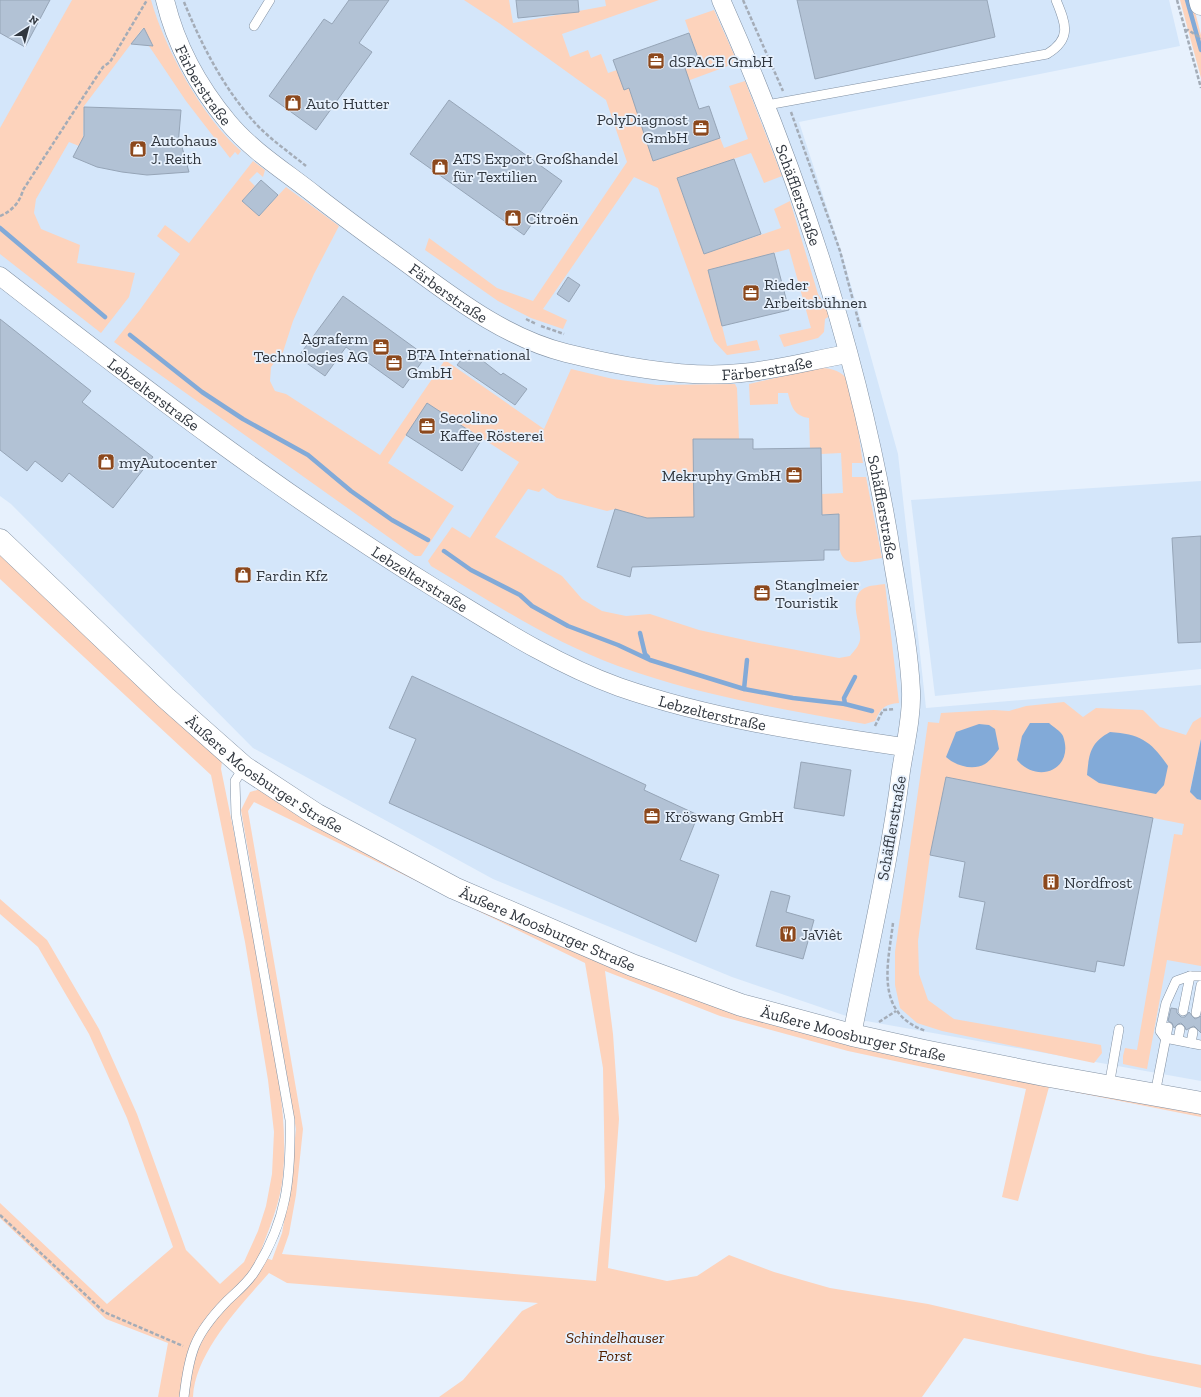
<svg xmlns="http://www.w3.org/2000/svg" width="1201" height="1397" font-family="'Zilla Slab',serif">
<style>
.built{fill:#d4e6fa}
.green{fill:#fdd3bc;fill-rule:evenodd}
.water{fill:#82aad8}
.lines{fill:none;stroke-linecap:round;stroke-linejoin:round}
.stream{stroke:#82aad8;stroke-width:4.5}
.building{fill:#b2c2d5;stroke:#96a5b7}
.service-casing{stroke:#8291a3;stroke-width:10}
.minor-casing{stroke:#8291a3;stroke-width:19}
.tertiary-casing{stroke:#8291a3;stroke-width:23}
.secondary-casing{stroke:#8291a3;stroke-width:23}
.path{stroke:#a4acb7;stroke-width:2.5;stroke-dasharray:4 2;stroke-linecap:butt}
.service{stroke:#fff;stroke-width:9}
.minor{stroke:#fff;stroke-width:18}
.tertiary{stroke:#fff;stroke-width:22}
.secondary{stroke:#fff;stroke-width:22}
.labels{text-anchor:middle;stroke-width:3.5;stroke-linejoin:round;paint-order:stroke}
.poi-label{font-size:16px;fill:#31373f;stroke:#e7f1fd;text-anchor:start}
.street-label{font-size:16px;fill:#31373f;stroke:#e7f1fd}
.park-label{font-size:16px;font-style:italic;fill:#542100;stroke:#e7f1fd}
</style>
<rect width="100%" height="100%" fill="#e7f1fd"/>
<!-- built -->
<g class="built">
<path d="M 0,0 L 1169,0 L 1180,46 L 799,122 L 843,257 L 898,454 L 926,708 L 1201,685 L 1201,1081 L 855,1019 L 732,977 L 493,879 L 253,748 L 11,504 L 0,496 Z"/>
<path d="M 1201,481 L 1201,669 L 935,696 L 911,500 Z"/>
</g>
<!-- green -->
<g class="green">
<path d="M 72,0 L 151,0 C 165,49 202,117 241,151 L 238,155 L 235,152 L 230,158 L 186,101 L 149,46 L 151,42 L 143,28 L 84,106 L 83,141 L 81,141 L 79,146 L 69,142 L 36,199 L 34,213 L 41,229 L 80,245 L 77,263 L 135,273 L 129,297 L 101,333 L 0,254 L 0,128 Z"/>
<path d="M 464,0 L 509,0 L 513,23 L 606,6 L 605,0 L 659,0 L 562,34 L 570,57 L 588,50 L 591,58 L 601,54 L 608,73 L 617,70 L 625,90 L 700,63 L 685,20 L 714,10 L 736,59 L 736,63 L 690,80 L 690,84 L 654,161 L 720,138 L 724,148 L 748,139 L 729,86 L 745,81 L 782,176 L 764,183 L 751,153 L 677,178 L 704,254 L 781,228 L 774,209 L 790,201 L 818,294 L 831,315 L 825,319 L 824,332 L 818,338 L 784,347 L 779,335 L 811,328 L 789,249 L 708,270 L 727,346 L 757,340 L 760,350 L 727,355 L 714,341 L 658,188 L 634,177 L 543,309 L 567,320 L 563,329 L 531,318 L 498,301 L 425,250 L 429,238 L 497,288 L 533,301 L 627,162 L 606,100 L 499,23 Z"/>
<path d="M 1180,0 L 1192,0 L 1201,35 L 1201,78 Z"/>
<path d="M 253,161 L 265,170 L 263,177 L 257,172 L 249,180 L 255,186 L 242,201 L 259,216 L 286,187 L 339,226 L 314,274 L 293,321 L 283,352 L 271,367 L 270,381 L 275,391 L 286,394 L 380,455 L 445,360 L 544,429 L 571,369 L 613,379 L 657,385 L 735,384 L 737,388 L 739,439 L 693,439 L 822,501 L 822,494 L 843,493 L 841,453 L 821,454 L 821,448 L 810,449 L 809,418 C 794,416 791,406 788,393 L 778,393 L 778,404 L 750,405 L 749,384 L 818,368 C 828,368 839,369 846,378 C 854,390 860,446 863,463 L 852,463 L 852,477 L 866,477 L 882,558 C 872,559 860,563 851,562 C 833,559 840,527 839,514 L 647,518 L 615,509 L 607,511 L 557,498 L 543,488 L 539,492 L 528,489 L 495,537 L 562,576 L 582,599 L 602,611 L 626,616 L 650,614 L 699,630 L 754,642 L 839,658 L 850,656 C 854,651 859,646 860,640 C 862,625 845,595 867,587 C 872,585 880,585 885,584 L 899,703 C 885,704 881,708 875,721 L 865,724 C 781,709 698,695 618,666 C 552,642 491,602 431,566 L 428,561 L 452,527 L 470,538 L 519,462 L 427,403 L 388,463 L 454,506 L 421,556 L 415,556 L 114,342 L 139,311 L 180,254 L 157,236 L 165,225 L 189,243 Z"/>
<path d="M 0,555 L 222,761 L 221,769 C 238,852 255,935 269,1019 C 277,1070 288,1122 283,1175 C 280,1205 269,1228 259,1256 L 272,1260 L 282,1233 L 289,1194 L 296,1129 L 241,810 L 250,792 L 261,789 L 673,984 L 1201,1111 L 1201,1117 L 1049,1087 L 1018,1201 L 1002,1197 L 1026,1089 L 848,1051 L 720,1016 L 605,971 L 613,1034 L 619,1119 L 608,1268 L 667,1281 L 697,1276 L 729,1255 L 774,1272 L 830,1288 L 928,1304 L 1148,1355 L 1201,1365 L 1201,1388 L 964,1338 L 922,1397 L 439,1397 L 463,1380 L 522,1311 L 538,1303 L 287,1283 L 269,1273 C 241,1305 195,1352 193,1397 L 158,1397 L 168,1343 L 106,1319 L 0,1218 L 0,1203 L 107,1304 L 173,1247 L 127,1118 L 89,1034 L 38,947 L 0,914 L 0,899 L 47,940 L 99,1029 L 137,1114 L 186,1250 L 220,1284 L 244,1262 L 258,1231 L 266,1206 L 272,1174 L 274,1132 L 268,1080 L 245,942 L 211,775 L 0,579 ZM 254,802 L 585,963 L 603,1068 L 605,1187 L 596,1281 L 282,1254 L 289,1234 L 296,1195 L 303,1129 L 248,811 Z"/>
<path d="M 1064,702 L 1083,717 L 1096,708 L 1143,710 L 1160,727 L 1186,735 L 1193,722 L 1201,717 L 1201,739 L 1190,791 L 1197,799 L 1201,800 L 1201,966 L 1167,960 L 1147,1069 L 1123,1064 L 1123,1056 L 1125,1048 L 1137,1050 L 1174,834 L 1182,835 L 1184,824 L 946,777 L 930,855 L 918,941 L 919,974 L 928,1000 L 954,1019 L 1101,1045 L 1102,1053 L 1094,1063 L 942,1031 L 917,1023 L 900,1008 L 895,985 L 895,952 L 928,722 L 939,723 L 941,713 L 994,710 L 1009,711 L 1026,706 Z"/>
</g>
<!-- water -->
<g class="water">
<path d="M 1030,723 L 1049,723 C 1053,727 1061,731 1063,736 C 1075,769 1038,785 1017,760 L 1022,736 Z"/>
<path d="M 979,724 L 989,725 L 995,729 L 999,749 C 995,754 990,761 985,764 C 973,771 956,766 946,757 L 956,732 Z"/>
<path d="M 1110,732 C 1140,734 1151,741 1168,766 L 1164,785 L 1156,794 L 1099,783 L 1087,775 C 1089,754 1090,743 1110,732 Z"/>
<path d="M 1201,739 L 1201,800 L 1197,799 L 1190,792 Z"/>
</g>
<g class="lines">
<!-- stream -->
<g class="stream">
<path d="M 1187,0 L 1201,50"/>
<path d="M 0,228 L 105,317"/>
<path d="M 130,335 L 202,392 L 243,419 L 308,455 L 351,491 L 392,520 L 428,540"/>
<path d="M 444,551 L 471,570 L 520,595 L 532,606 L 568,626 L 618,645 L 650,660 L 744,689 L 793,698 L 845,704 L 872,711"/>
<path d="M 640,633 L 645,654 L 648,657"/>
<path d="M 744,689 L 747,660"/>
<path d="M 845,704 L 844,698 L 855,677"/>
</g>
</g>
<!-- building -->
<g class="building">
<path d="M 0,0 L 50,0 L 25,47 L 0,33 Z"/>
<path d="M 349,0 L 389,0 L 359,43 L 372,52 L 316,130 L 269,96 L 324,19 L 332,24 Z"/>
<path d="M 516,0 L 578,0 L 579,12 L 518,18 Z"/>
<path d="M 797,0 L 987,0 L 995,37 L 815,79 Z"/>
<path d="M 144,28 L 153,46 L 131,44 Z"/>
<path d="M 689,33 L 700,63 L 685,68 L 699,109 L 709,106 L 720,138 L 653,161 L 629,88 L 624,90 L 613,60 Z"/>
<path d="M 449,100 L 562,181 L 524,235 L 410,154 Z"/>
<path d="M 84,107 L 181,110 L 178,146 L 182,147 L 189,172 L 147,175 L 122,172 L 97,167 L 73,157 L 84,136 Z"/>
<path d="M 734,159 L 761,234 L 704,254 L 677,178 Z"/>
<path d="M 261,180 L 278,195 L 259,216 L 242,201 Z"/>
<path d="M 774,253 L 789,310 L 722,326 L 708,270 Z"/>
<path d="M 568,277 L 580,285 L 569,302 L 557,294 Z"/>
<path d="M 343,296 L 426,356 L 403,388 L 346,347 L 325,376 L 298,357 Z"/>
<path d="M 0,319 L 91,391 L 82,402 L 153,457 L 113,508 L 69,473 L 62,482 L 35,461 L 27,471 L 0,450 Z"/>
<path d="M 469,350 L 501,375 L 503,373 L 527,389 L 515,405 L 457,365 Z"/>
<path d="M 427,403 L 482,439 L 462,471 L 406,435 Z"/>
<path d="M 693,439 L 753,439 L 753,449 L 821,448 L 822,515 L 839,514 L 839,550 L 824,550 L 824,560 L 632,567 L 630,577 L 597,567 L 615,509 L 647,518 L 694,517 Z"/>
<path d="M 1201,536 L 1201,642 L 1178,643 L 1172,538 Z"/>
<path d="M 412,676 L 646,785 L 644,790 L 698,815 L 680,860 L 719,875 L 696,942 L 389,803 L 416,739 L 389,728 Z"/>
<path d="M 801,762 L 851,770 L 844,816 L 794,808 Z"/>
<path d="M 946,777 L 1153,818 L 1124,966 L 1097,961 L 1095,972 L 976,949 L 985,902 L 959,897 L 965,862 L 930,855 Z"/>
<path d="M 771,891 L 790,896 L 786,912 L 814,920 L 803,959 L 756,946 Z"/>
<path d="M 1171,1008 L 1177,1009 L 1177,1013 L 1181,1017 L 1185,1017 L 1189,1012 L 1195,1019 L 1201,1016 L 1201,1033 L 1194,1026 L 1186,1030 L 1185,1027 L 1181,1023 L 1178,1024 L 1174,1028 L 1172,1023 L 1168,1021 Z"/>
</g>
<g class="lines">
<!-- service casing -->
<g class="service-casing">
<g id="service">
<path d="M 254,26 L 270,0"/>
<path d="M 767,105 L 1047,54 C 1072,39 1066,24 1056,0"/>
<path d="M 1201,976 L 1190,976 L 1176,981 L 1166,1003 L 1160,1031 L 1165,1038 L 1201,1045"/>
<path d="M 1183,1011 L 1190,976"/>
<path d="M 1196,1013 L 1201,985"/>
<path d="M 1178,1040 L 1180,1029"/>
<path d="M 1191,1043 L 1193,1032"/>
<path d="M 1109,1086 L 1119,1029"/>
<path d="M 1155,1094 L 1168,1027"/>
<path d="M 184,1397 C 189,1353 194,1335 226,1302 C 235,1293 248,1283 255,1271 C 287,1221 291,1178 290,1120 L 236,815 L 235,781 L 244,767"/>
</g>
</g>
<!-- minor casing -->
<g class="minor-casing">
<g id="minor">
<path id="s1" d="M 165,0 C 176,46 198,86 228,122 C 252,151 286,172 315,195 C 348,221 382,245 416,270 C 462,304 510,339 566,353 C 619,366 687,379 741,373 C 777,370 812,360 848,354"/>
<path id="s2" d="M 721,0 C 802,181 863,367 893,563 C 900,605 909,648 911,691 C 912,717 905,745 901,771 C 890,859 869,947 852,1035"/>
<path id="s3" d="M 0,276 C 141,386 283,495 436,589 C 495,625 553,663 619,687 C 711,719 809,733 904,747"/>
</g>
</g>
<!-- tertiary casing -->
<g class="tertiary-casing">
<g id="tertiary">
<path id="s4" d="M 0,540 L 165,697 L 244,767 L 317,815 L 454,888 L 632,965 L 741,1005 L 852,1035 L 924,1051 L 1044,1075 L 1201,1103"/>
</g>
</g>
<!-- secondary casing -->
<g class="secondary-casing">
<path id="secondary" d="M 1200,0 L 1201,4"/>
</g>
<!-- path -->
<g class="path">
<path d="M 743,0 L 783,91"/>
<path d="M 1177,0 L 1201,88"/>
<path d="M 184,2 C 202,46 224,89 256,124 C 271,140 289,152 306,166"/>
<path d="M 1185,31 L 1188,30 L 1201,38"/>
<path d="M 791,112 L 840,251 L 860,327"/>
<path d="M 0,216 C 12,211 20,202 23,190 L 80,102 L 103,67 L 110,62 L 147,0"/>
<path d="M 526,319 L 536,324"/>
<path d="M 541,326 L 564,334"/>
<path d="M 875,726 L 883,710 L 895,709"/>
<path d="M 893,923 C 888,965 874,1013 926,1031"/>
<path d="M 879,1022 L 896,1011"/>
<path d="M 0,1215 L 104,1312 L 183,1346"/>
</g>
<!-- service -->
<use href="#service" class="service"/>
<!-- minor -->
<use href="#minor" class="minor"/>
<!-- tertiary -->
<use href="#tertiary" class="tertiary"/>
<!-- secondary -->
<use href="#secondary" class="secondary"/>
</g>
<!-- icons -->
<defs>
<g id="office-square" transform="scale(0.9)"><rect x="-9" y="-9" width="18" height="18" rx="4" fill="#8c481c" stroke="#e7f1fd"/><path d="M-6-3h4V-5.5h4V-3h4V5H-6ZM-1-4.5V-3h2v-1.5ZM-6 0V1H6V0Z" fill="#fff"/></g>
<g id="shop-square" transform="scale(0.9)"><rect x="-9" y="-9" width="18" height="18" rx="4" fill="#8c481c" stroke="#e7f1fd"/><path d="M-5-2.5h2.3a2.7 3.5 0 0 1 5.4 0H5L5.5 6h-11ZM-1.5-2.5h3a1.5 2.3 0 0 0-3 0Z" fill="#fff"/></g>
<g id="building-square" transform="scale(0.9)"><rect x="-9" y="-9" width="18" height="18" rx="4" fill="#8c481c" stroke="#e7f1fd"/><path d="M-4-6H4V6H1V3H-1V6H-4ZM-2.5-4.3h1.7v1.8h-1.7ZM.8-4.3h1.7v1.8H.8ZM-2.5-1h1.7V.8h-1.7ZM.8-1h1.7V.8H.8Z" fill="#fff"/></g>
<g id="restaurant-square" transform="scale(0.9)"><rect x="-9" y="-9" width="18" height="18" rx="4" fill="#8c481c" stroke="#e7f1fd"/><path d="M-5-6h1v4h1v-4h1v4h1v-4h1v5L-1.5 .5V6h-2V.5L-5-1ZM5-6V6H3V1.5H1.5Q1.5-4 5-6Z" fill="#fff"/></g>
</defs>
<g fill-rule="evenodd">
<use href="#office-square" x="656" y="61"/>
<use href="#shop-square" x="293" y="103"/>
<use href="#office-square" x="701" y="128"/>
<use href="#shop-square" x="138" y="149"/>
<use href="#shop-square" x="440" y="167"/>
<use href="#shop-square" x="513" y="218"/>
<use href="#office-square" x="751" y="293"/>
<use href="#office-square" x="381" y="347"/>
<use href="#office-square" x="394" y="363"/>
<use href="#office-square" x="427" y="426"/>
<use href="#shop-square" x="106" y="462"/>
<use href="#office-square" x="794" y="475"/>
<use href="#shop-square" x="243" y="575"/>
<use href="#office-square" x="762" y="593"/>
<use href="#office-square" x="652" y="816"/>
<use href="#building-square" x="1051" y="882"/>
<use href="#restaurant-square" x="788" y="934"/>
</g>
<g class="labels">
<!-- poi labels -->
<g class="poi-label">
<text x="669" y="67">dSPACE GmbH</text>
<text x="306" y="109">Auto Hutter</text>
<text x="688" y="125" text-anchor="end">PolyDiagnost<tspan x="688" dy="18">GmbH</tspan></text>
<text x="151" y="146">Autohaus<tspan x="151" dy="18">J. Reith</tspan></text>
<text x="453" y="164">ATS Export Großhandel<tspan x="453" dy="18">für Textilien</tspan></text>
<text x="526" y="224">Citroën</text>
<text x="764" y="290">Rieder<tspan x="764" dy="18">Arbeitsbühnen</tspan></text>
<text x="368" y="344" text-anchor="end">Agraferm<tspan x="368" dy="18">Technologies AG</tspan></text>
<text x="407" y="360">BTA International<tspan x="407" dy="18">GmbH</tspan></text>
<text x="440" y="423">Secolino<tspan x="440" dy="18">Kaffee Rösterei</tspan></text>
<text x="119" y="468">myAutocenter</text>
<text x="781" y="481" text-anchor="end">Mekruphy GmbH</text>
<text x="256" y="581">Fardin Kfz</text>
<text x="775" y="590">Stanglmeier<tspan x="775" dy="18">Touristik</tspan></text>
<text x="665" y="822">Kröswang GmbH</text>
<text x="1064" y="888">Nordfrost</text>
<text x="801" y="940">JaViêt</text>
</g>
<!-- street labels -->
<g class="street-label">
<text dy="6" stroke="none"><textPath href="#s1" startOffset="94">Färberstraße</textPath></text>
<text dy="6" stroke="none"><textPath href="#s2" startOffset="210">Schäfflerstraße</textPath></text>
<text dy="6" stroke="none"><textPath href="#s1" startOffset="418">Färberstraße</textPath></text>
<text dy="6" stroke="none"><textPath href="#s1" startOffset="754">Färberstraße</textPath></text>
<text dy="6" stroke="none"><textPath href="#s3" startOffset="194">Lebzelterstraße</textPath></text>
<text dy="6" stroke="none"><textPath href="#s2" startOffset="534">Schäfflerstraße</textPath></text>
<text dy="6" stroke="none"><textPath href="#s3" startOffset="518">Lebzelterstraße</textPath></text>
<text dy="6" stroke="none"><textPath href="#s3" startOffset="842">Lebzelterstraße</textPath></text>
<text dy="6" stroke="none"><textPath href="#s4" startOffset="354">Äußere Moosburger Straße</textPath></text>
<text transform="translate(891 828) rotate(-80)" y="6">Schäfflerstraße</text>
<text dy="6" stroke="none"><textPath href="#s4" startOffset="678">Äußere Moosburger Straße</textPath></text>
<text dy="6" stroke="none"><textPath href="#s4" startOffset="1002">Äußere Moosburger Straße</textPath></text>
</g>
<!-- park labels -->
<g class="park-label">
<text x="615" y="1343">Schindelhauser<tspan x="615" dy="18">Forst</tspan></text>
</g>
</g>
<!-- north arrow -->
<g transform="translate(28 28) rotate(36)" stroke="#e7f1fd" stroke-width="3" paint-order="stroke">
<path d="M0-3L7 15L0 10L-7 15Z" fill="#31373f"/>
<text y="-6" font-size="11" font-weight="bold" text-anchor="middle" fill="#31373f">N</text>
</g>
</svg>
